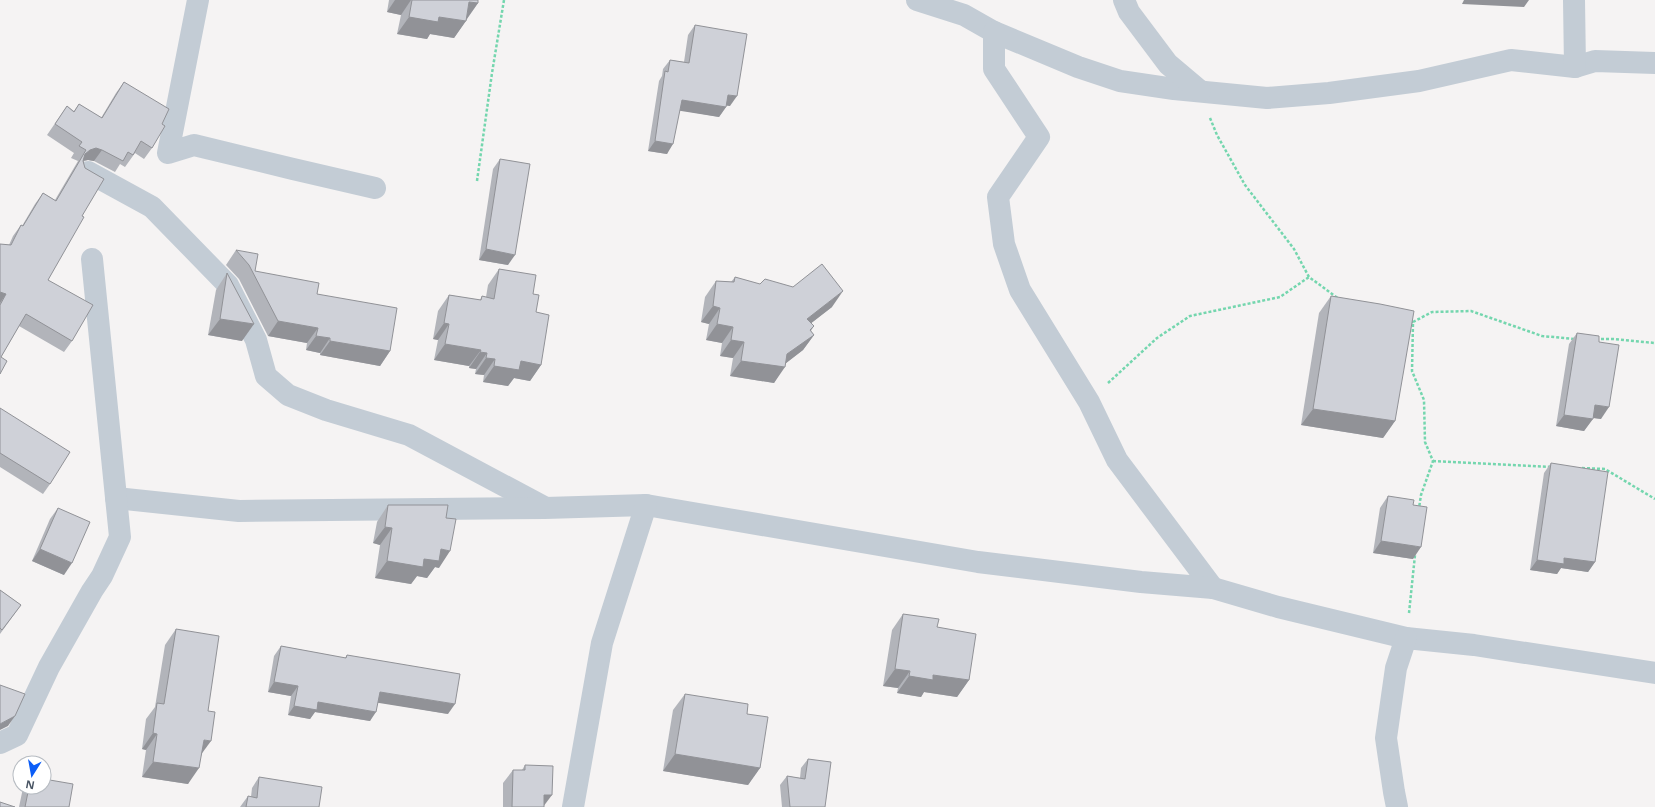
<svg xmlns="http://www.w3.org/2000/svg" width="1655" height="807" font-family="'Noto Sans',sans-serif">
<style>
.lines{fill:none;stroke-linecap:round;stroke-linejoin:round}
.path{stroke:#74d6ae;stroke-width:2.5;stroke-dasharray:3 2;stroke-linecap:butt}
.street{stroke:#c3ccd5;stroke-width:22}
.wall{fill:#b2b4ba}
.shaded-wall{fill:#919297}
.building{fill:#cfd1d8;stroke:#919297}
</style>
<rect width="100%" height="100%" fill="#f5f3f3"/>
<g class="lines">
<!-- path -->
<g class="path">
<path d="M 1210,118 L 1217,135 L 1245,185 L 1294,249 L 1309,277 L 1339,299"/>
<path d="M 477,181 L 492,73 L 504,0"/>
<path d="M 1410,322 L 1413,322 L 1412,371 L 1424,400 L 1425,442 L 1433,461 L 1421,495 L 1419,508"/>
<path d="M 1413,322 L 1432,312 L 1471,311 L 1542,336 L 1575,339"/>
<path d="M 1596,339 L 1613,339 L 1655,343"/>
<path d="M 1108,383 L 1157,338 L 1190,316 L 1280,297 L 1309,277"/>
<path d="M 1433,461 L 1551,467"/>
<path d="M 1582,468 L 1605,469 L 1655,499"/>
<path d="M 1409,613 L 1415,555"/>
</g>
<!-- street -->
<g class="street">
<path d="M 198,0 L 168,153 L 194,145 L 293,169 L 375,188"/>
<path d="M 917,0 L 964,15 L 994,32 L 1078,67 L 1120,81 L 1174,89 L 1267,98 L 1329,93 L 1419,81 L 1511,60 L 1575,67 L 1595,61 L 1655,63"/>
<path d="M 1124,0 L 1129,12 L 1168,64 L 1200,91"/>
<path d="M 1574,0 L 1575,67"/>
<path d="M 994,32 L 994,69 L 1039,137 L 998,197 L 1004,244 L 1020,290 L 1089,402 L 1117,460 L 1213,588"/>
<path d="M 88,172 L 152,207 L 228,285 L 256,340 L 266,376 L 288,395 L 326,410 L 409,435 L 544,507"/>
<path d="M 116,498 L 239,511 L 545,508 L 646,505 L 978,562 L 1141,582 L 1213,588 L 1278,607 L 1406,638 L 1474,645 L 1655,673"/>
<path d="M 0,743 L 17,735 L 49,667 L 92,591 L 102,576 L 120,537 L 92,259"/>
<path d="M 573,807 L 602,643 L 646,505"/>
<path d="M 1397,807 L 1394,792 L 1386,738 L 1396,668 L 1406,638"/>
</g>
</g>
<!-- wall -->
<g class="wall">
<path d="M 389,0 L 478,0 L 478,3 L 454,38 L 430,34 L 427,39 L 397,34 L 401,15 L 387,12 Z"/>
<path d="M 695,25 L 730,106 L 726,105 L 726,107 L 719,117 L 680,110 L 667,154 L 648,151 L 659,81 L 662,76 L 663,69 L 670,60 L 684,62 L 688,35 Z"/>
<path d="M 124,82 L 162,124 L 152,148 L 144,159 L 135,153 L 125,167 L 120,164 L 115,172 L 94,161 L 88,160 L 84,161 L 82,216 L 48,280 L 72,341 L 64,352 L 19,326 L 1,357 L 0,374 L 0,244 L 9,245 L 13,236 L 21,225 L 22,226 L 35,204 L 43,193 L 55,200 L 78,161 L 71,158 L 74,153 L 47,135 L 67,106 L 74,111 L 79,104 L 101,118 L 116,93 Z"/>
<path d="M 500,159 L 508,265 L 479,260 L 493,169 Z"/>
<path d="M 236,250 L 255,271 L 317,294 L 390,351 L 380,366 L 320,355 L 320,353 L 306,350 L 307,343 L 268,336 L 239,279 L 226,265 Z"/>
<path d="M 499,269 L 533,294 L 536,312 L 541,365 L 530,381 L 514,378 L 508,386 L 483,382 L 484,375 L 475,374 L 476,369 L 469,368 L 469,366 L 434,360 L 438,340 L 433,339 L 438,311 L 449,295 L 480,300 L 482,296 L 486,297 L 488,285 Z"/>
<path d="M 227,273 L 242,341 L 208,335 L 216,290 Z"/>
<path d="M 735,277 L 832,307 L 811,323 L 814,326 L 811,331 L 814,335 L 803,350 L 786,363 L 774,383 L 730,376 L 733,358 L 720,356 L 722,343 L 706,340 L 709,324 L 701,322 L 705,297 L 716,281 L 731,282 Z"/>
<path d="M 1331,296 L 1395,421 L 1383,438 L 1301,425 L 1319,313 Z"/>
<path d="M 1577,333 L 1599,342 L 1601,419 L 1593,418 L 1584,431 L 1556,426 L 1569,344 Z"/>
<path d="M 0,408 L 50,484 L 43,494 L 0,467 Z"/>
<path d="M 1551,463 L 1595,562 L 1588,572 L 1561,568 L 1557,574 L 1530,570 L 1544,473 Z"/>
<path d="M 1388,496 L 1413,505 L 1413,559 L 1373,553 L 1380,508 Z"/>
<path d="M 388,505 L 439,568 L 435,567 L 427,578 L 417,576 L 411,584 L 375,578 L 380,545 L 373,543 L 377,522 Z"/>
<path d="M 58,508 L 64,575 L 32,561 L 50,519 Z"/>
<path d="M 0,590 L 21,605 L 0,634 Z"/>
<path d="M 903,614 L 937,627 L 969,680 L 957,697 L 924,692 L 921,697 L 897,693 L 898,688 L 883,686 L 892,630 Z"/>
<path d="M 176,629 L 202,754 L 188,784 L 142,777 L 146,750 L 142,749 L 146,719 L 155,707 L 165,645 Z"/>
<path d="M 281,646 L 345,658 L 347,655 L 448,714 L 378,702 L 370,721 L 315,712 L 310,719 L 288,715 L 291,696 L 268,692 L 274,656 Z"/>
<path d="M 685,694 L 760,768 L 748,785 L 663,771 L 673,710 Z"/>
<path d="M 808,759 L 825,807 L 782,807 L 780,785 L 787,776 L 800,778 L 801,768 Z"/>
<path d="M 525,765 L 544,805 L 544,807 L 503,807 L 503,783 L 513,770 L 522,770 Z"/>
<path d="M 259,777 L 319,807 L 240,807 L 248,796 L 251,797 L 252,788 Z"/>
<path d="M 23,787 L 44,787 L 69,807 L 19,807 L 23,788 Z"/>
</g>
<!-- shaded-wall -->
<g class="shaded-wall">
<path d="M 395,0 L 411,0 L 401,15 L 387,12 Z"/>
<path d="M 1464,0 L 1529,0 L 1524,7 L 1462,4 Z"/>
<path d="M 469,2 L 478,3 L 466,20 Z"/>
<path d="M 409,17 L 439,17 L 466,21 L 454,38 L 430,34 L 427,39 L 397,34 Z"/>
<path d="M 728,95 L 737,96 L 730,106 L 722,105 Z"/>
<path d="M 682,100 L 726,107 L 719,117 L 675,110 Z"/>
<path d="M 655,141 L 673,144 L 667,154 L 648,151 Z"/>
<path d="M 96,148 L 102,150 L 94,161 L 88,160 L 82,161 L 85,154 L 90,150 Z"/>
<path d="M 486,249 L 515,255 L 508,265 L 479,260 Z"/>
<path d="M 843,291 L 832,307 L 796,335 L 807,319 Z"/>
<path d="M 0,292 L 6,294 L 0,303 Z"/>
<path d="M 713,306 L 720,308 L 709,324 L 701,322 Z"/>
<path d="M 220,319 L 254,324 L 242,341 L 208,335 Z"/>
<path d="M 278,321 L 318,328 L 307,343 L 268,336 Z"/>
<path d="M 444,323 L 449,324 L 438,340 L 433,339 Z"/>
<path d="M 717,324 L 733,327 L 722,343 L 706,340 Z"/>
<path d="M 814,335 L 803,350 L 781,367 L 785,367 L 774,383 L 730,376 L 741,361 L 787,354 Z"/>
<path d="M 316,336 L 330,338 L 320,353 L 306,350 Z"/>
<path d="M 731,340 L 744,342 L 733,358 L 720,356 Z"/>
<path d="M 330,341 L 390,351 L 380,366 L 320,355 Z"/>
<path d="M 445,344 L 481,350 L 469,366 L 434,360 Z"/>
<path d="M 480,352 L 487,353 L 476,369 L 469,368 Z"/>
<path d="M 486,358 L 495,359 L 484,375 L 475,374 Z"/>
<path d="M 521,361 L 541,365 L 530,381 L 514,378 L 508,386 L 483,382 L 494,366 Z"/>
<path d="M 1595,405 L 1609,407 L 1601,419 L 1587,417 Z"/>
<path d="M 1313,409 L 1395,421 L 1383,438 L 1301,425 Z"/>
<path d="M 1564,415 L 1593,419 L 1584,431 L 1556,426 Z"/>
<path d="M 385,527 L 392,528 L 380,545 L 373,543 Z"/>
<path d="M 1381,541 L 1421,547 L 1413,559 L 1373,553 Z"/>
<path d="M 40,549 L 72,563 L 64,575 L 32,561 Z"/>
<path d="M 441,549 L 450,551 L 439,568 L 435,567 L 427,578 L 417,576 L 411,584 L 375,578 L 387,561 L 424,559 Z"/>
<path d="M 1564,558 L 1595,562 L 1588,572 L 1561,568 L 1557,574 L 1530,570 L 1537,560 Z"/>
<path d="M 895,669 L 910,671 L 898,688 L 883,686 Z"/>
<path d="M 933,675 L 969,680 L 957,697 L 924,692 L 921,697 L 897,693 L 909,676 Z"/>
<path d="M 274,682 L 298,686 L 291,696 L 268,692 Z"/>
<path d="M 380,692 L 455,704 L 448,714 L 373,702 Z"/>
<path d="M 318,702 L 376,712 L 370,721 L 315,712 L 310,719 L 288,715 L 294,706 Z"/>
<path d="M 15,716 L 8,726 L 0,730 L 0,724 Z"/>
<path d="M 153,733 L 157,734 L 146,750 L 142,749 Z"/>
<path d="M 204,740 L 211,741 L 200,756 Z"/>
<path d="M 675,754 L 760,768 L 748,785 L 663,771 Z"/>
<path d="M 153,762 L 199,768 L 188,784 L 142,777 Z"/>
<path d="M 544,795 L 552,795 L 543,807 Z"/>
</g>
<!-- building -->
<g class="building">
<path d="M 412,0 L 478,0 L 478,3 L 469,2 L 466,21 L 439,17 L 438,22 L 409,17 Z"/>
<path d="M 695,25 L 747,34 L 737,96 L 728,95 L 726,107 L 682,100 L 673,144 L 655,141 L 665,71 L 668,72 L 670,60 L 689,63 Z"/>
<path d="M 124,82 L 169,109 L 162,124 L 165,126 L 152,148 L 141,141 L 133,155 L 128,152 L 123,161 L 102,150 L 96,148 L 90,150 L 85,154 L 83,161 L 85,168 L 104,179 L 82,216 L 84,217 L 48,280 L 93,305 L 72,341 L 26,314 L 1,357 L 7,361 L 0,374 L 0,305 L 6,294 L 0,292 L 0,244 L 11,245 L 21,225 L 23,226 L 43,193 L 56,201 L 86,150 L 79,146 L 82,142 L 55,124 L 67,106 L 74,112 L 79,104 L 102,118 Z"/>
<path d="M 500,159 L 530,164 L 515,255 L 486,249 Z"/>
<path d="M 236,250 L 258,254 L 255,271 L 319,283 L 317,294 L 397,308 L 390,351 L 330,341 L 330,338 L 316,336 L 318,328 L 278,321 L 249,265 Z"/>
<path d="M 822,264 L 843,291 L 807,319 L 814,326 L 810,330 L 814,335 L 787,354 L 785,367 L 741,361 L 744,342 L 731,340 L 733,327 L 717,324 L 720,308 L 713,306 L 716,281 L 734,282 L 735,277 L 760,284 L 765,279 L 793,287 Z"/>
<path d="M 499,269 L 536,275 L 533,294 L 539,295 L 536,312 L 549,315 L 541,365 L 521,361 L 519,370 L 494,366 L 495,359 L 486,358 L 487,353 L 480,352 L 481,350 L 445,344 L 449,324 L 444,323 L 449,295 L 481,300 L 482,296 L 494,299 Z"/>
<path d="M 227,273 L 254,324 L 220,319 Z"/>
<path d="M 1331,296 L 1380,304 L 1414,311 L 1395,421 L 1313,409 Z"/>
<path d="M 1577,333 L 1599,336 L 1599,342 L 1619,345 L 1609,407 L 1595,405 L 1593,419 L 1564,415 Z"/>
<path d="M 0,408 L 70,452 L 50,484 L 0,453 Z"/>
<path d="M 1551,463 L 1608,472 L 1595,562 L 1564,558 L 1564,564 L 1537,560 Z"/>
<path d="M 1388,496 L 1414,500 L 1413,505 L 1427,507 L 1421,547 L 1381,541 Z"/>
<path d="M 388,505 L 448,505 L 446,518 L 456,519 L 450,551 L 441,549 L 439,561 L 424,559 L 423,567 L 387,561 L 392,528 L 385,527 Z"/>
<path d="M 58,508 L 90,522 L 72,563 L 40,549 Z"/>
<path d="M 0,590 L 21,605 L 2,630 L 0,628 Z"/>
<path d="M 903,614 L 939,619 L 937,627 L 976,634 L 969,680 L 933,675 L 933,680 L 909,676 L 910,671 L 895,669 Z"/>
<path d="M 176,629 L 219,636 L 208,711 L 215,712 L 211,741 L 204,740 L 199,768 L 153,762 L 157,734 L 153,733 L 157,703 L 164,704 Z"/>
<path d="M 281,646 L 346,658 L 347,655 L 460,674 L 455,704 L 380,692 L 376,712 L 318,702 L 317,710 L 294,706 L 298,686 L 274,682 Z"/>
<path d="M 0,685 L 25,694 L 15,716 L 0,724 Z"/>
<path d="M 685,694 L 748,704 L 747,714 L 768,717 L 760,768 L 675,754 Z"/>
<path d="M 808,759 L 831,762 L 825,807 L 790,807 L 787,776 L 805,779 Z"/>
<path d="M 525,765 L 553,766 L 552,795 L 544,795 L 544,807 L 512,807 L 513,770 L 525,770 Z"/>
<path d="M 259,777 L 322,787 L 319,807 L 246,807 L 248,796 L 257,798 Z"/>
<path d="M 44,779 L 73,784 L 69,807 L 25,807 L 29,787 L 44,787 Z"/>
<path d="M 0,802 L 15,807 L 0,807 Z"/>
</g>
<!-- north arrow -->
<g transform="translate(32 775) rotate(191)"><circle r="19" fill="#ffffff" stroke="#b6bbc1"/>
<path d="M0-3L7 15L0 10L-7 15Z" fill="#0b5df7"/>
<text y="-6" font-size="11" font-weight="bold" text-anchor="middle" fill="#485463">N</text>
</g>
</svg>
